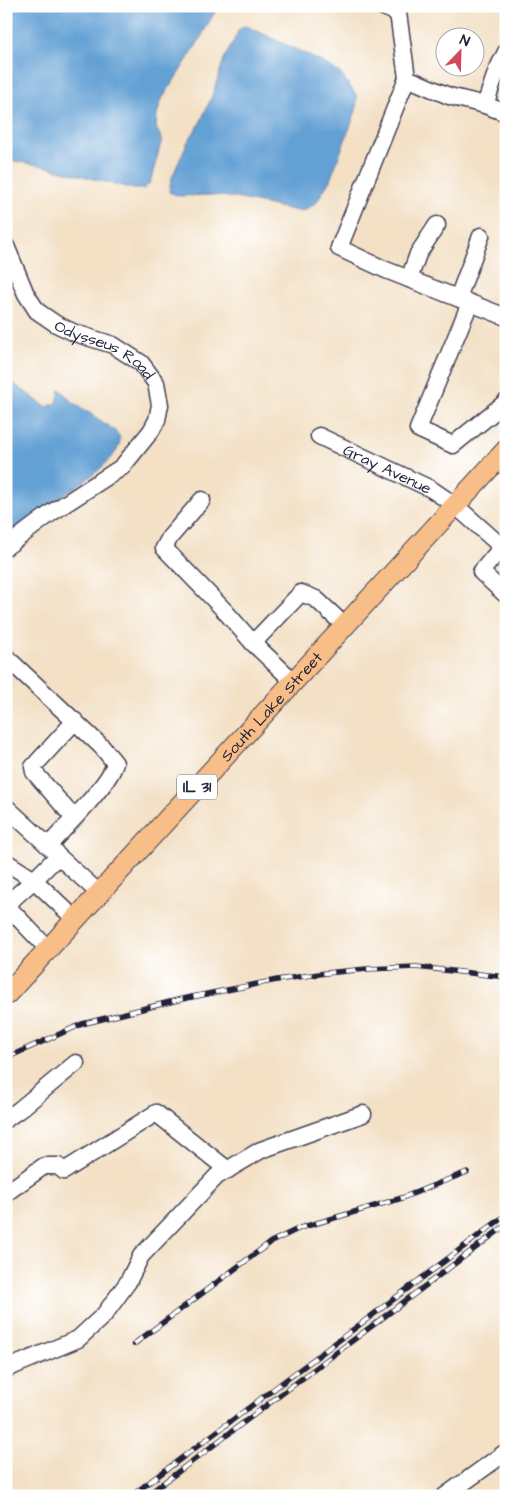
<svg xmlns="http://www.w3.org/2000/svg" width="512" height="1502" font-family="'Architects Daughter',sans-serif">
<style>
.water{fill:#63a0d4;stroke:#426188}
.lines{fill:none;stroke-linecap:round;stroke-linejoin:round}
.minor-casing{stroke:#413e50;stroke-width:19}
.major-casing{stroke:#413e50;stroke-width:22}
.minor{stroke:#fff;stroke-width:16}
.major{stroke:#f7be88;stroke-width:20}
.rail-casing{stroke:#22223b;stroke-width:5.5}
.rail{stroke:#fff;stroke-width:4;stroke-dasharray:11;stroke-linecap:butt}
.labels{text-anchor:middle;stroke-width:4;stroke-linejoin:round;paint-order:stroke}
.shield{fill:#fff;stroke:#646476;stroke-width:1}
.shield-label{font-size:15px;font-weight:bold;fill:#22223b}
.street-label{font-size:16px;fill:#22223b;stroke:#fff}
</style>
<rect width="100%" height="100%" fill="#fff"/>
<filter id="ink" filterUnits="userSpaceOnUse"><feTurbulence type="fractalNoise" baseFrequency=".02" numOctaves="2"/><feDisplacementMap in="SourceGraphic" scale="10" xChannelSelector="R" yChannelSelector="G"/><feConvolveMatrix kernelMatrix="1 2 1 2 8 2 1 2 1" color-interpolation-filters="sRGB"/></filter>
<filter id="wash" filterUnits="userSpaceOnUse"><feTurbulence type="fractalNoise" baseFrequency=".0096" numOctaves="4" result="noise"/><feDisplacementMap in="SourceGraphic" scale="20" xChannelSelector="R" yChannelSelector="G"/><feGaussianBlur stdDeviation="1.12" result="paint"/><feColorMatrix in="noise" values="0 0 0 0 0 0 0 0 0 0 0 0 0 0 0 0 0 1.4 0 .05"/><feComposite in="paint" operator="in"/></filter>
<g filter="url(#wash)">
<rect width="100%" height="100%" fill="#f3e0c5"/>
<!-- water -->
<g class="water">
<path d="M 10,6 L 218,6 L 196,46 L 162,99 L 157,114 L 156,128 L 162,139 L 150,183 L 144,189 L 134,189 L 39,165 L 6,160 L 6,16 Z"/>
<path d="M 247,26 L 324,63 L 340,73 L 357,96 L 356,111 L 330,180 L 316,203 L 305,210 L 298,211 L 236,198 L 214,195 L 179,196 L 169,192 L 171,180 L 187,143 L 200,123 L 212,96 L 224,59 L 234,41 L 238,31 L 242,27 Z"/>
<path d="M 6,378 L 46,407 L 57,403 L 60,389 C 64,393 68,398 73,402 C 82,409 115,428 119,436 C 128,459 58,498 42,509 C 30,518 18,529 6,538 Z"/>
</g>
</g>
<g filter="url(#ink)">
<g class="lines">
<!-- minor casing -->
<g class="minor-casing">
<g id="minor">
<path d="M 381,6 L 398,13 L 407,78 L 449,96 L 485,105 L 506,113"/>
<path d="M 407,78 L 339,248 L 386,270 L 506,317"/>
<path d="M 485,105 L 497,70 L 506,52"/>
<path id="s1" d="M 6,246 L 26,294 L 37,311 L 56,324 L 75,333 L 113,345 L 141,363 L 156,383 L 160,405 L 157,420 L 151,431 L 122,467 L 51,513 L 6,547"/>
<path d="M 409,279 L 418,254 L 437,225"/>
<path d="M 458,298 L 481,236"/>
<path d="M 470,303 L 418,429 L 453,445 L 506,402"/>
<path id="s2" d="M 319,436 L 431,489 L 456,506 L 502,547"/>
<path d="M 202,500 L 170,537 L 164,548 L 224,610 L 253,643 L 294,682"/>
<path d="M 506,542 L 481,572 L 506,595"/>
<path d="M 253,643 L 301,593 L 316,599 L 345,626"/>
<path d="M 6,657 L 102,747 L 115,763 C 110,784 64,828 48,846"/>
<path d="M 6,807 L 55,852"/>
<path d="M 73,817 L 34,772 L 33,767 L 75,721"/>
<path d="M 6,862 L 34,880 L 58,856 L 99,893"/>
<path d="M 6,905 L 34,880 L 75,919"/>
<path d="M 6,905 L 48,949"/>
<path d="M 6,1119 L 19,1110 L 76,1063"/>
<path d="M 6,1193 L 44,1166 L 58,1166 L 64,1171 L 156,1113 L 228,1170"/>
<path d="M 6,1369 L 78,1339 L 104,1315 L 128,1282 L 141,1256 L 217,1176 L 261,1150 L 363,1114"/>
<path d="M 445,1496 L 506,1452"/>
</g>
</g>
<!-- major casing -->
<g class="major-casing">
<g id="major">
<path id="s3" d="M 6,995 L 506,450"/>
</g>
</g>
<!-- minor -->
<use href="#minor" class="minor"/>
<!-- major -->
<use href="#major" class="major"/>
<!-- rail casing -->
<g class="rail-casing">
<g id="rail">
<path d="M 6,1058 L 82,1024 L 182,999 L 277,980 L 326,973 L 367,969 L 416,967 L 506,977"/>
<path d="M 134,1344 L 271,1242 L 300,1228 L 402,1198 L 467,1172"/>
<path d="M 131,1496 L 506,1215"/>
<path d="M 146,1496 L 506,1225"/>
</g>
</g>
<!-- rail -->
<use href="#rail" class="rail"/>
</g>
</g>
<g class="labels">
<!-- shield labels -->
<rect class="shield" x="177" y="774.5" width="40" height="25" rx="4"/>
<g class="shield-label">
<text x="197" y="792">IL 31</text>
</g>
<!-- street labels -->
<g class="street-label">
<text dy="6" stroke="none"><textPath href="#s1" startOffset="151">Odysseus Road</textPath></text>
<text dy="6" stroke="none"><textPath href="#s2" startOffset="76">Gray Avenue</textPath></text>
<text dy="6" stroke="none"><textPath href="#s3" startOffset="392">South Lake Street</textPath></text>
</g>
</g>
<!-- margin -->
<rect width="512" height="1502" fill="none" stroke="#fff" stroke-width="25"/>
<!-- north arrow -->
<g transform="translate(460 52) rotate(23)"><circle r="24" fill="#ffffff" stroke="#a7a7b1"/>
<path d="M0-4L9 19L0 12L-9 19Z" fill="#d1495b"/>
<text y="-8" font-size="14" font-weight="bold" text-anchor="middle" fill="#22223b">N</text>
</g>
</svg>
